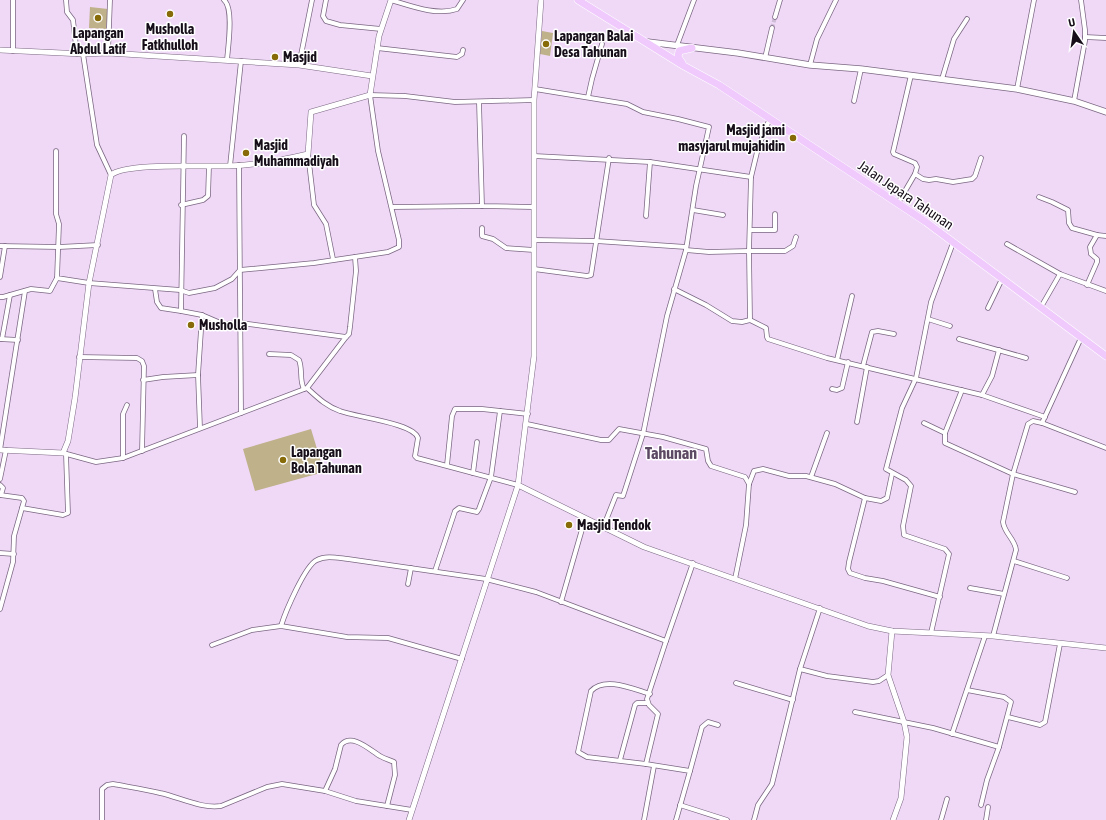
<svg xmlns="http://www.w3.org/2000/svg" width="1106" height="820" font-family="'Asap Condensed',sans-serif">
<style>
.green{fill:#bfb18a}
.lines{fill:none;stroke-linecap:round;stroke-linejoin:round}
.minor-tunnel{stroke:#cebbd6;stroke-width:4;stroke-dasharray:4 2;stroke-linecap:butt}
.minor-casing{stroke:#7b6782;stroke-width:5.5}
.tertiary-casing{stroke:#7b6782;stroke-width:6}
.secondary-casing{stroke:#7b6782;stroke-width:7}
.trunk-casing{stroke:#fff;stroke-width:8}
.minor{stroke:#fff;stroke-width:4}
.tertiary{stroke:#fff;stroke-width:5}
.secondary{stroke:#fff;stroke-width:5.5}
.trunk{stroke:#f0cafc;stroke-width:7}
.poi-dot{fill:#876b08;stroke:#fff;stroke-width:1.5}
.labels{text-anchor:middle;stroke-width:3;stroke-linejoin:round;paint-order:stroke}
.poi-label{font-size:14px;font-weight:bold;fill:#160e19;stroke:#fff;text-anchor:start}
.street-label{font-size:14px;fill:#160e19;stroke:#fff}
.quarter-label{font-size:16px;font-weight:bold;fill:#5c4963;stroke:#fff}
</style>
<rect width="100%" height="100%" fill="#efd9f7"/>
<!-- green -->
<g class="green">
<path d="M 90,7 L 108,9 L 106,29 L 89,28 Z"/>
<path d="M 542,31 L 553,33 L 550,56 L 540,54 Z"/>
<path d="M 311,429 L 324,472 L 255,491 L 243,449 Z"/>
</g>
<g class="lines">
<!-- minor-tunnel -->
<path class="minor-tunnel" d="M 772,28 L 775,17"/>
<!-- minor casing -->
<g class="minor-casing">
<g id="minor">
<path d="M 66,0 L 67,12 L 73,20 L 77,54"/>
<path d="M 224,0 C 234,8 228,47 227,60"/>
<path d="M 326,0 L 323,16 L 326,21 L 340,25 L 381,29"/>
<path d="M 391,0 C 411,6 437,16 457,9 L 463,0"/>
<path d="M 775,17 L 780,0"/>
<path d="M 1085,37 L 1106,38"/>
<path d="M 677,45 L 694,0"/>
<path d="M 377,48 L 457,57 L 462,54 L 463,50"/>
<path d="M 13,51 L 13,0"/>
<path d="M 108,53 L 110,0"/>
<path d="M 83,54 L 97,145 L 111,175"/>
<path d="M 765,58 L 772,28"/>
<path d="M 299,65 L 312,0"/>
<path d="M 810,65 L 817,39 L 836,0"/>
<path d="M 911,75 L 893,152 L 894,154 L 915,163 L 917,167 L 915,174"/>
<path d="M 942,79 L 954,39 L 967,19"/>
<path d="M 535,89 L 627,104 L 643,112 L 678,119 L 709,127 L 696,186 L 686,250 L 667,316 L 643,434 L 623,496 L 616,495 L 603,528"/>
<path d="M 1017,89 L 1034,0"/>
<path d="M 588,97 L 592,79 L 602,44"/>
<path d="M 854,101 L 861,69"/>
<path d="M 1074,101 L 1085,41 L 1085,30 L 1081,0"/>
<path d="M 479,102 L 482,206 L 533,207"/>
<path d="M 770,118 L 758,148 L 751,177 L 749,251 L 785,251 L 793,246 L 796,237"/>
<path d="M 184,136 L 181,311 L 202,315 L 223,324 L 241,323 L 346,337 L 349,334 L 350,327 L 356,271 L 355,257"/>
<path d="M 56,151 L 56,214 L 59,224 L 57,278 L 89,283 L 180,290 L 189,293 L 215,288 L 232,279 L 240,270 L 314,263 L 388,252 L 399,247 L 399,240 L 378,151 L 370,95 L 405,96 L 455,102 L 534,100"/>
<path d="M 308,154 L 314,205 L 326,224 L 333,259"/>
<path d="M 534,156 L 650,162 L 751,177"/>
<path d="M 239,165 L 241,413"/>
<path d="M 230,166 L 241,61"/>
<path d="M 1039,197 L 1052,202 L 1068,210 L 1069,223 L 1072,228 L 1097,235 L 1090,247 L 1091,254 L 1097,259 L 1097,262 L 1087,285"/>
<path d="M 898,203 L 915,174 L 923,179 L 929,180 L 936,179 L 953,182 L 972,179 L 975,176 L 981,158"/>
<path d="M 181,205 L 203,200 L 208,196 L 209,166"/>
<path d="M 392,207 L 482,206"/>
<path d="M 693,210 L 723,215"/>
<path d="M 646,216 L 650,162"/>
<path d="M 482,228 L 482,236 L 493,239 L 506,248 L 534,250"/>
<path d="M 750,230 L 775,230 L 775,214"/>
<path d="M 1097,235 L 1106,236"/>
<path d="M 534,240 L 596,241 L 686,247"/>
<path d="M 1007,244 L 1060,274 L 1106,291"/>
<path d="M 0,246 L 59,247 L 98,245"/>
<path d="M 686,250 L 709,252 L 749,251 L 750,320 L 766,328 L 767,337 L 768,339 L 827,358 L 982,395 L 1045,417"/>
<path d="M 534,269 L 587,276 L 591,275 L 609,158"/>
<path d="M 0,277 L 5,246"/>
<path d="M 155,289 L 157,302 L 161,308 L 181,311"/>
<path d="M 674,289 L 706,305 L 732,321 L 742,322 L 750,320"/>
<path d="M 0,297 L 3,297 L 31,289 L 50,291 L 57,278"/>
<path d="M 1041,307 L 1060,274"/>
<path d="M 988,308 L 1002,279"/>
<path d="M 928,319 L 950,326"/>
<path d="M 0,339 L 18,340"/>
<path d="M 2,339 L 10,295"/>
<path d="M 959,339 L 1026,358"/>
<path d="M 269,354 L 291,355 L 299,360 C 303,370 299,380 304,389"/>
<path d="M 79,357 L 137,358 L 142,361 L 144,366 L 142,451"/>
<path d="M 837,360 L 852,296"/>
<path d="M 863,366 L 872,332 L 878,331 L 894,334"/>
<path d="M 143,380 L 163,377 L 198,375"/>
<path d="M 307,388 L 346,337"/>
<path d="M 832,389 L 837,390 L 842,388 L 848,362"/>
<path d="M 962,390 L 945,433 L 945,443 L 1013,474 L 1075,492"/>
<path d="M 982,395 L 992,376 L 999,350"/>
<path d="M 857,422 L 867,367"/>
<path d="M 924,423 L 945,433"/>
<path d="M 1042,423 L 1106,448"/>
<path d="M 527,424 L 601,440 L 609,440 L 619,429 L 663,437 L 706,449 L 708,461 L 711,466 L 745,477 L 749,484"/>
<path d="M 200,428 L 198,375 L 202,315"/>
<path d="M 0,450 L 25,291"/>
<path d="M 63,453 L 96,462 L 123,458 L 307,388 C 318,398 326,406 340,411 C 355,417 414,423 418,438 L 415,456 L 417,458 L 518,485"/>
<path d="M 123,458 L 123,414 L 127,405"/>
<path d="M 447,465 L 452,416 L 455,409 L 482,409 L 528,414"/>
<path d="M 473,473 L 477,442"/>
<path d="M 811,477 L 827,433"/>
<path d="M 0,479 L 6,450"/>
<path d="M 0,485 L 3,488 L 1,495"/>
<path d="M 0,495 L 22,498 L 24,501 L 14,536 L 13,562 L 0,609"/>
<path d="M 865,498 L 849,562 L 848,569 L 850,573 L 865,578 L 883,581 L 940,597"/>
<path d="M 22,508 L 63,515 L 68,513 L 66,454"/>
<path d="M 0,553 L 14,554"/>
<path d="M 1014,561 L 1067,578"/>
<path d="M 435,571 L 455,511 L 459,508 L 477,512 L 479,509 L 491,477 L 500,411"/>
<path d="M 735,579 L 746,525 L 749,484 L 754,471 L 763,469 L 789,476 L 806,476 L 835,484 L 865,498 L 881,501 L 887,498 L 892,474"/>
<path d="M 408,584 L 411,568"/>
<path d="M 970,588 L 1004,594"/>
<path d="M 561,602 L 585,519"/>
<path d="M 281,626 C 285,613 305,565 317,560 C 326,555 338,558 348,559 L 486,579 L 536,592 L 666,641 L 693,563"/>
<path d="M 931,633 L 949,554 L 945,549 L 904,535 L 903,526 L 911,486 L 906,480 L 886,469 L 902,408 L 916,378 L 931,302 L 953,243"/>
<path d="M 993,636 L 1016,550 C 1015,539 1004,533 1003,522 L 1013,474 L 1028,424 L 1033,421 L 1042,423 L 1081,338"/>
<path d="M 666,641 L 647,699 L 649,705 L 658,714 L 646,764 L 690,771 L 676,820"/>
<path d="M 212,645 L 252,630 L 281,626 L 347,637 L 388,638 L 462,659"/>
<path d="M 800,669 L 827,676 L 873,682 L 879,681 L 888,675"/>
<path d="M 736,683 L 793,700"/>
<path d="M 967,690 L 1004,697 L 1011,702 L 999,747"/>
<path d="M 855,712 L 933,728 L 999,747 L 987,780 L 981,805"/>
<path d="M 1008,717 L 1040,725 L 1045,722 L 1060,644"/>
<path d="M 952,734 L 985,636"/>
<path d="M 620,760 L 635,705 L 637,703 L 647,703"/>
<path d="M 646,764 L 587,757 L 578,752 L 591,691 C 605,676 633,689 650,694"/>
<path d="M 690,771 L 702,727 L 708,722 L 718,725"/>
<path d="M 325,791 L 335,769 L 341,745 C 352,732 371,751 380,756 C 385,759 390,760 394,762 L 395,775 L 387,806"/>
<path d="M 680,805 L 727,820"/>
<path d="M 102,820 L 102,789 L 107,785 L 113,784 C 129,787 144,789 160,793 C 179,797 201,809 221,806 L 267,787 L 282,784 L 325,791 L 356,801 L 412,810"/>
<path d="M 644,820 L 654,766"/>
<path d="M 754,820 L 758,805 L 772,784 L 800,669 L 820,608"/>
<path d="M 941,820 L 947,799"/>
<path d="M 986,820 L 988,807"/>
</g>
</g>
<!-- tertiary casing -->
<g class="tertiary-casing">
<g id="tertiary">
<path d="M 541,0 L 534,100 L 534,356 L 518,485 L 644,547 L 868,626 L 892,631 L 993,636 L 1106,648"/>
<path d="M 0,50 L 83,54 L 108,53 L 299,65 L 372,76"/>
<path d="M 0,450 L 63,453 L 68,441 L 75,398 L 89,283 L 111,175 C 125,162 208,167 229,166 C 255,165 283,160 308,154 L 311,112 L 370,95 L 379,36 L 391,0"/>
<path d="M 892,631 L 888,675 L 904,722 L 907,737 L 901,798 L 893,820"/>
<path d="M 409,820 L 518,485"/>
</g>
</g>
<!-- secondary casing -->
<g class="secondary-casing">
<path id="secondary" d="M 648,42 L 738,53 L 810,65 L 861,69 L 1017,89 L 1074,101 L 1106,112"/>
</g>
<!-- trunk casing -->
<g class="trunk-casing">
<g id="trunk">
<path d="M 578,0 L 684,66 L 719,85 L 926,222 L 1106,356"/>
<path d="M 682,63 L 678,57 L 679,51 L 692,48"/>
</g>
</g>
<!-- minor -->
<use href="#minor" class="minor"/>
<!-- tertiary -->
<use href="#tertiary" class="tertiary"/>
<!-- secondary -->
<use href="#secondary" class="secondary"/>
<!-- trunk -->
<use href="#trunk" class="trunk"/>
</g>
<!-- markers -->
<g class="poi-dot">
<circle cx="170" cy="14" r="4"/>
<circle cx="98" cy="18" r="4"/>
<circle cx="546" cy="44" r="4"/>
<circle cx="275" cy="57" r="4"/>
<circle cx="793" cy="138" r="4"/>
<circle cx="246" cy="153" r="4"/>
<circle cx="191" cy="325" r="4"/>
<circle cx="283" cy="460" r="4"/>
<circle cx="569" cy="525" r="4"/>
</g>
<g class="labels">
<!-- poi labels -->
<g class="poi-label">
<text x="170" y="34" text-anchor="middle">Musholla<tspan x="170" dy="16">Fatkhulloh</tspan></text>
<text x="98" y="38" text-anchor="middle">Lapangan<tspan x="98" dy="16">Abdul Latif</tspan></text>
<text x="554" y="41">Lapangan Balai<tspan x="554" dy="16">Desa Tahunan</tspan></text>
<text x="283" y="62">Masjid</text>
<text x="785" y="135" text-anchor="end">Masjid jami<tspan x="785" dy="16">masyjarul mujahidin</tspan></text>
<text x="254" y="150">Masjid<tspan x="254" dy="16">Muhammadiyah</tspan></text>
<text x="199" y="330">Musholla</text>
<text x="291" y="457">Lapangan<tspan x="291" dy="16">Bola Tahunan</tspan></text>
<text x="577" y="530">Masjid Tendok</text>
</g>
<!-- street labels -->
<g class="street-label">
<text transform="translate(906 195) rotate(34)" y="5">Jalan Jepara Tahunan</text>
</g>
<!-- quarter labels -->
<g class="quarter-label">
<text x="671" y="459">Tahunan</text>
</g>
</g>
<!-- north arrow -->
<g transform="translate(1074 32) rotate(347)" stroke="#ffffff" stroke-width="3" paint-order="stroke">
<path d="M0-3L7 15L0 10L-7 15Z" fill="#160e19"/>
<text y="-6" font-size="11" font-weight="bold" text-anchor="middle" fill="#160e19">U</text>
</g>
</svg>
